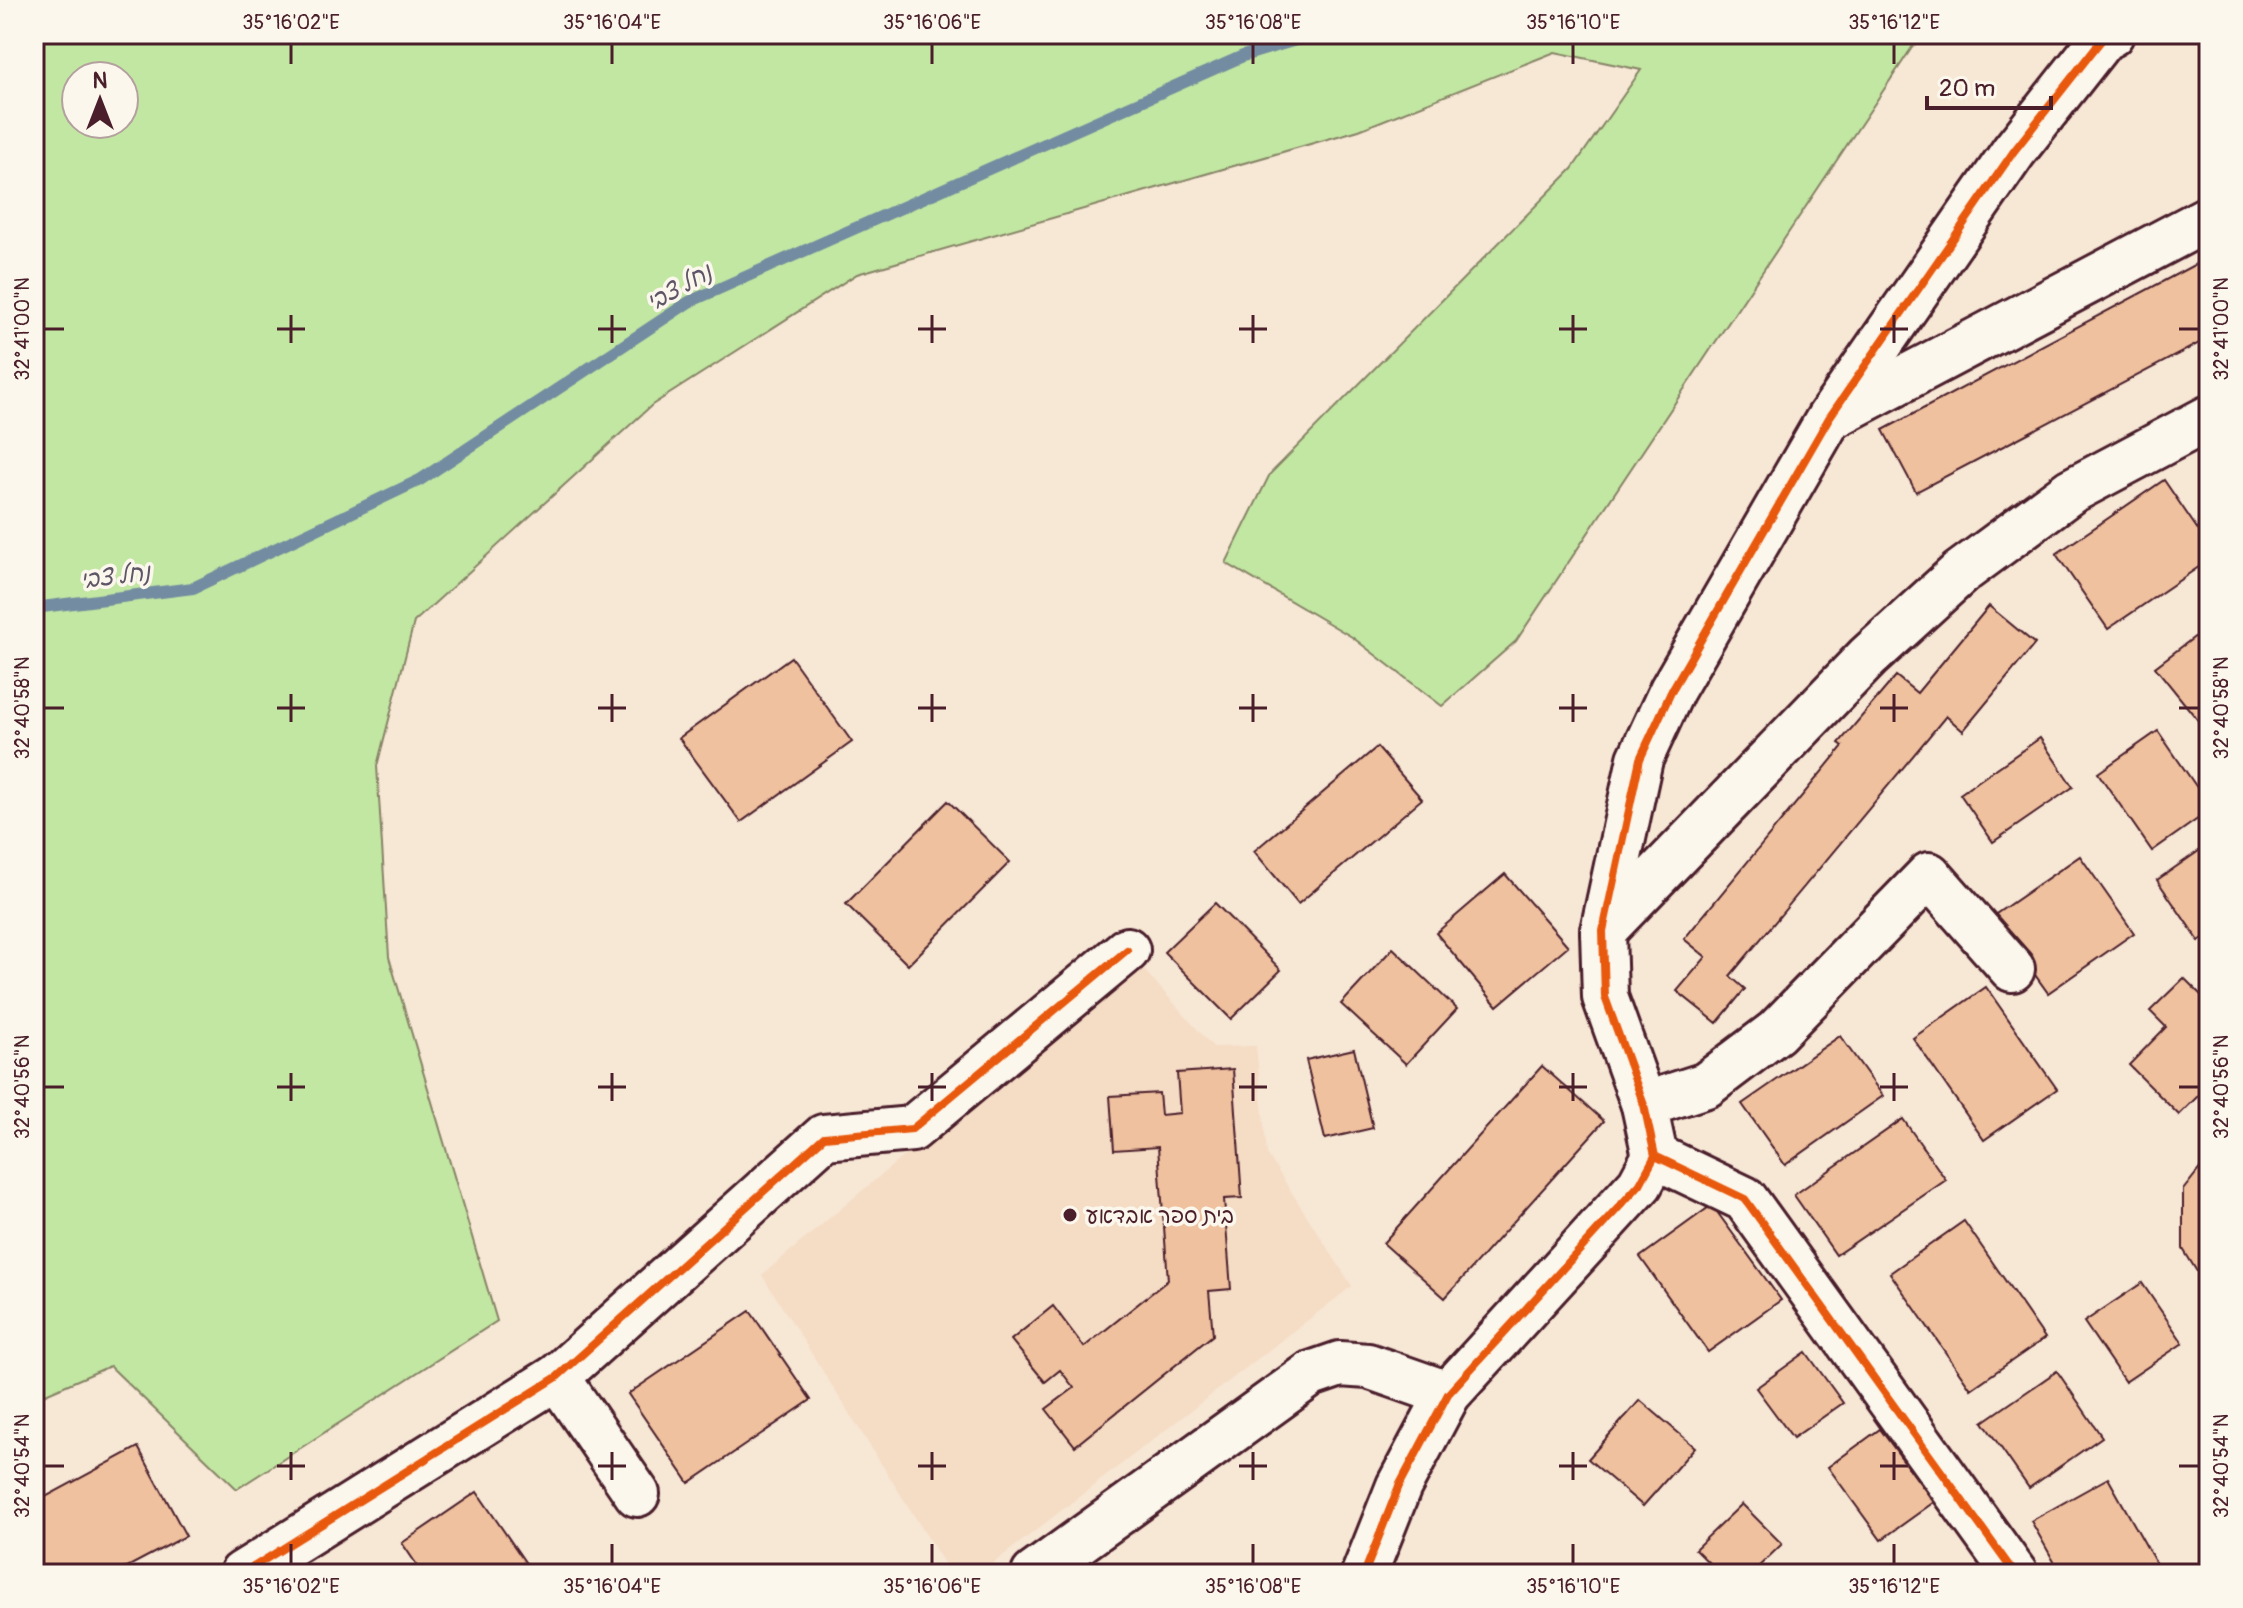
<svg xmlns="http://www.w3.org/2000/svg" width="2243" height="1608" font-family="Pangolin,'Playpen Sans Hebrew',sans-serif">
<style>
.built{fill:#f5dcc5}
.green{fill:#c2e7a2;stroke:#868366;stroke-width:2;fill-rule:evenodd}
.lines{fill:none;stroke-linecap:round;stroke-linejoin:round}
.stream{stroke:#738ca1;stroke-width:12}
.building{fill:#efc19f;stroke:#4a1f2b;stroke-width:2}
.minor-casing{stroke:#4a1f2b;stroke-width:50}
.minor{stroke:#fbf7ec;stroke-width:44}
.cycleway-casing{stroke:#fbf7ec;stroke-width:13}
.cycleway{stroke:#e8590c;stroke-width:8}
.ticks{fill:none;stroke:#4a1f2b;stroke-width:3}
.poi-dot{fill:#4a1f2b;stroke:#fbf7ec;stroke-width:3}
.labels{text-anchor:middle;stroke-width:7;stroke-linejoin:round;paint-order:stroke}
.poi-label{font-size:22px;fill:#4a1f2b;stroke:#fbf7ec;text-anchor:start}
.water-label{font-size:24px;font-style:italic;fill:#5e5566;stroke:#fbf7ec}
.neatline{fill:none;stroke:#4a1f2b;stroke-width:3}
.ticks-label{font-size:20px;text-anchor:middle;fill:#4a1f2b}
</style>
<rect width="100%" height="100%" fill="#f7e7d5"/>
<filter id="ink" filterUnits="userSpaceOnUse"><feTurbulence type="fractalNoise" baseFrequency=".0125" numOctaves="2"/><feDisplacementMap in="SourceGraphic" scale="16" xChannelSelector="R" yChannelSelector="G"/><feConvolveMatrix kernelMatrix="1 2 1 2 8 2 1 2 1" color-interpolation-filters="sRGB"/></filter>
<g filter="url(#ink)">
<!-- built -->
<path class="built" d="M 1136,961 L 1213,1047 L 1256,1046 L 1267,1154 L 1352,1286 L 979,1574 L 951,1574 L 762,1275 Z"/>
<!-- green -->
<path class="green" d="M 34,34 L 1932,34 L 1913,46 L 1516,641 L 1442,706 L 1352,637 L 1226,563 L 1270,474 L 1572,169 L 1641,70 L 1555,52 L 1359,130 L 857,274 L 652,405 L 414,622 L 377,766 L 389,957 L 497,1321 L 237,1489 L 110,1366 L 34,1399 ZM 76,76 L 124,76 L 124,124 L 76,124 Z"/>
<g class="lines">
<!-- stream -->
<path class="stream" d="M 34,608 L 193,588 L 420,480 L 689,302 L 1243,56 L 1316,34"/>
</g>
<!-- building -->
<g class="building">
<path d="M 2209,257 L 2209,338 L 1916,492 L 1883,430 Z"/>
<path d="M 2164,480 L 2209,546 L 2209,560 L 2108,629 L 2056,554 Z"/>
<path d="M 1989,606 L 2035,644 L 1963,731 L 1946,716 L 1730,976 L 1745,989 L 1717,1023 L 1677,991 L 1706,957 L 1684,939 L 1843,746 L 1839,743 L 1896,676 L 1917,693 Z"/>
<path d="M 2209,626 L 2209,726 L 2205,729 L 2155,667 Z"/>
<path d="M 791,657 L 852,742 L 741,822 L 679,738 Z"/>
<path d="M 2158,731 L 2209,805 L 2209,811 L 2152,851 L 2098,773 Z"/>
<path d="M 2040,738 L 2073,787 L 1993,842 L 1960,794 Z"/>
<path d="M 1377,747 L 1422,799 L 1298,904 L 1254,851 Z"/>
<path d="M 948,801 L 1010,862 L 908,965 L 846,904 Z"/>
<path d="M 2209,844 L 2209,934 L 2199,941 L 2157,880 Z"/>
<path d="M 2080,856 L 2134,933 L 2048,993 L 1993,916 Z"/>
<path d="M 1505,874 L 1568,946 L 1497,1006 L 1436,933 Z"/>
<path d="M 1215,903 L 1281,970 L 1231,1019 L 1164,952 Z"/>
<path d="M 1393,948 L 1457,1009 L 1406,1064 L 1341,1004 Z"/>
<path d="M 2184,978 L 2209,1003 L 2209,1085 L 2179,1115 L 2129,1065 L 2166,1027 L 2150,1011 Z"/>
<path d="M 1986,987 L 2057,1089 L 1984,1140 L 1913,1038 Z"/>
<path d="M 1840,1036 L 1883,1096 L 1785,1165 L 1742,1104 Z"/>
<path d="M 1354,1049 L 1373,1128 L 1325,1139 L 1306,1060 Z"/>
<path d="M 1542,1066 L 1604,1121 L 1445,1298 L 1383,1243 Z"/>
<path d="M 1233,1069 L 1242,1198 L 1224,1199 L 1231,1289 L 1209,1291 L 1213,1335 L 1075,1446 L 1046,1409 L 1074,1388 L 1060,1370 L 1045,1382 L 1011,1340 L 1053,1306 L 1084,1347 L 1168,1280 L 1158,1147 L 1114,1150 L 1110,1096 L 1159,1093 L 1161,1115 L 1180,1113 L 1177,1073 Z"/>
<path d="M 1903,1119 L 1946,1180 L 1836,1255 L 1794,1195 Z"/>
<path d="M 2209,1157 L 2209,1291 L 2183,1249 L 2183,1190 Z"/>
<path d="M 1712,1205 L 1781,1300 L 1708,1352 L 1640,1257 Z"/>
<path d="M 1964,1221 L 2045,1338 L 1971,1389 L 1890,1273 Z"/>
<path d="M 2142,1283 L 2183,1343 L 2125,1382 L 2084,1322 Z"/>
<path d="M 750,1311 L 811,1400 L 689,1483 L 628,1394 Z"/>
<path d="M 1806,1352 L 1843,1403 L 1793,1438 L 1756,1388 Z"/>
<path d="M 2057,1371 L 2102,1437 L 2029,1488 L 1983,1422 Z"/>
<path d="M 1640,1400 L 1695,1447 L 1643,1506 L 1588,1459 Z"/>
<path d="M 1880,1429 L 1934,1502 L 1881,1540 L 1828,1467 Z"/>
<path d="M 138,1447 L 186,1536 L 114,1574 L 34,1574 L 34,1503 Z"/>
<path d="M 2108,1478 L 2162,1574 L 2061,1574 L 2031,1521 Z"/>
<path d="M 477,1492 L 527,1565 L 514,1574 L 423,1574 L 402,1543 Z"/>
<path d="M 1742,1504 L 1782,1544 L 1751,1574 L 1720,1574 L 1695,1549 Z"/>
</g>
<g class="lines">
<!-- minor casing -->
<g class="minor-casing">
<g id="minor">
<path d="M 1835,415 L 2209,218"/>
<path d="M 1603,931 L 1868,657 L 1960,573 L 2071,491 L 2209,418"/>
<path d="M 1644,1105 L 1706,1085 L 1776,1032 L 1929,875 L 2012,969"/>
<path d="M 1655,1156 L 1745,1199 L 2015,1574"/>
<path d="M 557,1377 L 637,1494"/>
<path d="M 242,1574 L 557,1377 L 824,1137 L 912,1129 L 1127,950"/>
<path d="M 1034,1574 L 1311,1374 L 1340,1364 L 1368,1366 L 1448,1394"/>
<path d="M 1364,1574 L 1399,1486 L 1448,1394 L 1640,1184 L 1655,1156 L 1644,1105 L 1605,997 L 1603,931 L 1640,759 L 1672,690 L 1829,418 L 2014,151 L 2103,38 L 2111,34"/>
</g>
</g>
<!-- minor -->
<use href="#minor" class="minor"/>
<!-- cycleway casing -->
<g class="cycleway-casing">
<g id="cycleway">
<path d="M 1655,1156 L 1745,1199 L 2015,1574"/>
<path d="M 242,1574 L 557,1377 L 824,1137 L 912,1129 L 1127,950"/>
<path d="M 1364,1574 L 1399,1486 L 1448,1394 L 1640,1184 L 1655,1156 L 1644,1105 L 1605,997 L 1603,931 L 1640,759 L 1672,690 L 1829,418 L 2014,151 L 2103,38 L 2111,34"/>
</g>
</g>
<!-- cycleway -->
<use href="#cycleway" class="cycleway"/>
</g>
</g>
<!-- ticks -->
<path class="ticks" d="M 291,44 L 291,64M 612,44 L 612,64M 932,44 L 932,64M 1253,44 L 1253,64M 1573,44 L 1573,64M 1894,44 L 1894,64M 291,315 L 291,343M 612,315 L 612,343M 932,315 L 932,343M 1253,315 L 1253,343M 1573,315 L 1573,343M 1894,315 L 1894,343M 44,329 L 64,329M 277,329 L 305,329M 598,329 L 626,329M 918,329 L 946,329M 1239,329 L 1267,329M 1559,329 L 1587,329M 1880,329 L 1908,329M 2179,329 L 2199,329M 291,694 L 291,722M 612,694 L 612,722M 932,694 L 932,722M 1253,694 L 1253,722M 1573,694 L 1573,722M 1894,694 L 1894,722M 44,708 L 64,708M 277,708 L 305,708M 598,708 L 626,708M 918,708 L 946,708M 1239,708 L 1267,708M 1559,708 L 1587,708M 1880,708 L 1908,708M 2179,708 L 2199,708M 291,1073 L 291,1101M 612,1073 L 612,1101M 932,1073 L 932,1101M 1253,1073 L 1253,1101M 1573,1073 L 1573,1101M 1894,1073 L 1894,1101M 44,1087 L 64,1087M 277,1087 L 305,1087M 598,1087 L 626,1087M 918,1087 L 946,1087M 1239,1087 L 1267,1087M 1559,1087 L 1587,1087M 1880,1087 L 1908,1087M 2179,1087 L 2199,1087M 291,1452 L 291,1480M 612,1452 L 612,1480M 932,1452 L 932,1480M 1253,1452 L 1253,1480M 1573,1452 L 1573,1480M 1894,1452 L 1894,1480M 44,1466 L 64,1466M 277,1466 L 305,1466M 598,1466 L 626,1466M 918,1466 L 946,1466M 1239,1466 L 1267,1466M 1559,1466 L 1587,1466M 1880,1466 L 1908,1466M 2179,1466 L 2199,1466M 291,1544 L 291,1564M 612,1544 L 612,1564M 932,1544 L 932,1564M 1253,1544 L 1253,1564M 1573,1544 L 1573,1564M 1894,1544 L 1894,1564"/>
<!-- markers -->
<circle class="poi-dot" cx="1070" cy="1215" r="8"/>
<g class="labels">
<!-- poi labels -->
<g class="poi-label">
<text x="1086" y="1223">בית ספר אבדאע</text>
</g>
<!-- water labels -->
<g class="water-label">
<text transform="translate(679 287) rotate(-29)" y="8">נחל צבי</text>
<text transform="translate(115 576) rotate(-7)" y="8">נחל צבי</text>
</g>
</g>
<!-- margin -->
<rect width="2243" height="1608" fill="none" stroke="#fbf7ec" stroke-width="88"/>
<!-- north arrow -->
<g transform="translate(100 100)"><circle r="38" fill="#fbf7ec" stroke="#b4a19f" stroke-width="2"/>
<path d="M0-6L14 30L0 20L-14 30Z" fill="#4a1f2b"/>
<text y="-12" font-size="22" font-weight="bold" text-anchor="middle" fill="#4a1f2b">N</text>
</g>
<!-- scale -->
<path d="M1927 96v12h124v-12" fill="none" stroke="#4a1f2b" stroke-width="4"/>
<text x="1939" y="96" font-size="24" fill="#4a1f2b" stroke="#fbf7ec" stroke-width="6" paint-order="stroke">20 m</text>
<rect x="44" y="44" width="2155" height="1520" class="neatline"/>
<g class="ticks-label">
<text x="291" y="29">35°16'02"E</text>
<text x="612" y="29">35°16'04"E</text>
<text x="932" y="29">35°16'06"E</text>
<text x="1253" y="29">35°16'08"E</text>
<text x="1573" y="29">35°16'10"E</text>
<text x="1894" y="29">35°16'12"E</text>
<text transform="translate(22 329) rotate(-90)" y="7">32°41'00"N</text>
<text transform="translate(2221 329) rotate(-90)" y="7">32°41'00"N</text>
<text transform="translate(22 708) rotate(-90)" y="7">32°40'58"N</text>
<text transform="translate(2221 708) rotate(-90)" y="7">32°40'58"N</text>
<text transform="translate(22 1087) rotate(-90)" y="7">32°40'56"N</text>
<text transform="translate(2221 1087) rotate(-90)" y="7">32°40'56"N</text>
<text transform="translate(22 1466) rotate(-90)" y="7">32°40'54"N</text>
<text transform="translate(2221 1466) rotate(-90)" y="7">32°40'54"N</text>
<text x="291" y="1593">35°16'02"E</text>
<text x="612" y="1593">35°16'04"E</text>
<text x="932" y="1593">35°16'06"E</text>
<text x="1253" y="1593">35°16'08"E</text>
<text x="1573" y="1593">35°16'10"E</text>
<text x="1894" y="1593">35°16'12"E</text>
</g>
</svg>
